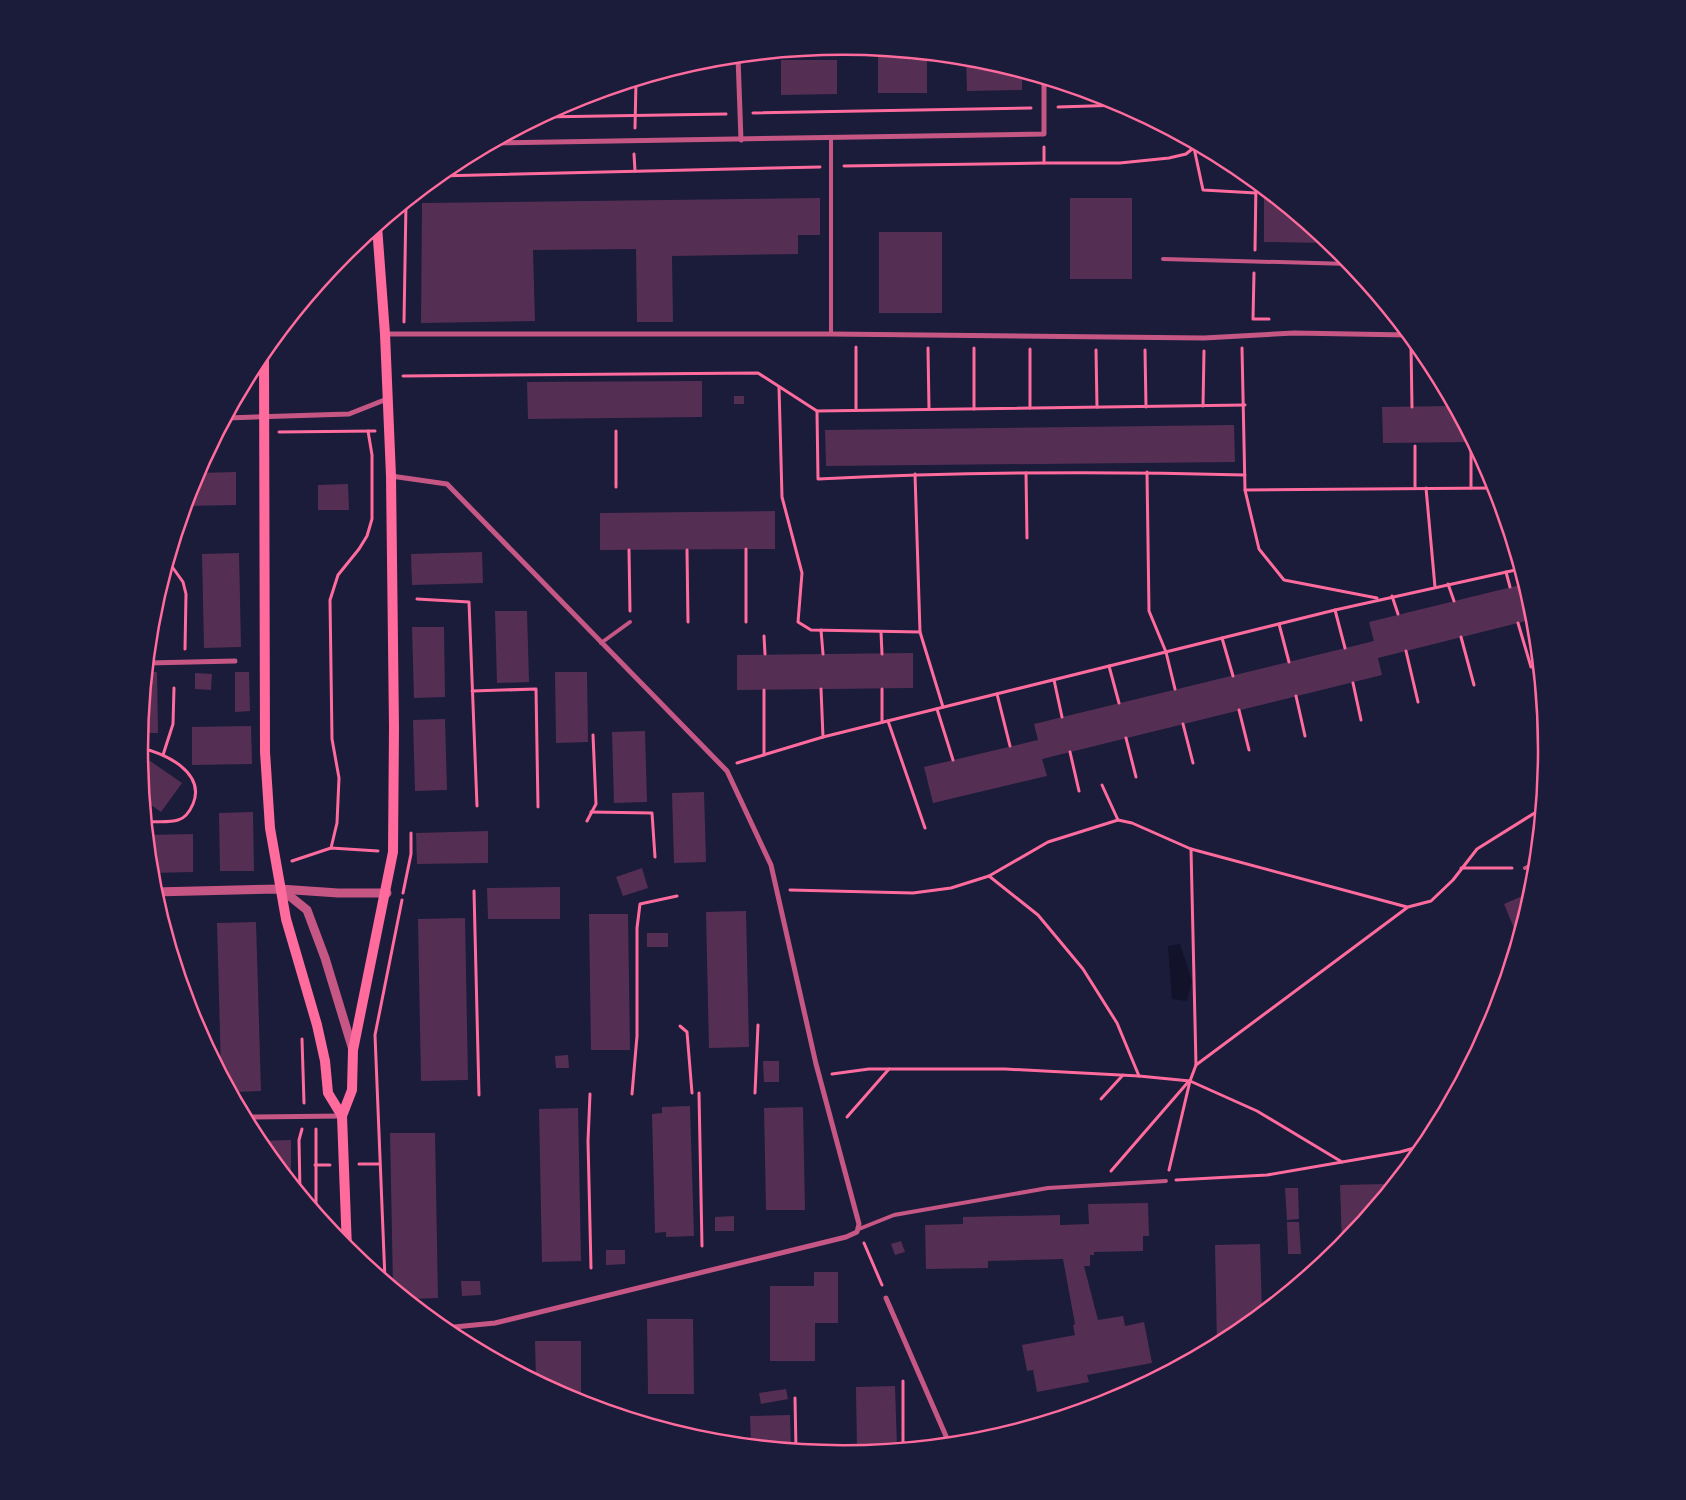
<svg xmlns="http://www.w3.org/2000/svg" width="1686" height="1500" font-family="Lato,sans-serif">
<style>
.water{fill:#12122b}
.building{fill:#542f53}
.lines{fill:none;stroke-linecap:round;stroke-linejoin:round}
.path{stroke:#ff6b9d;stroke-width:3}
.service{stroke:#c65784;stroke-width:4}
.minor{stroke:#c65784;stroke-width:5}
.tertiary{stroke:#c65784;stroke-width:9}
.secondary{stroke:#ff6b9d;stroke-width:10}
.rim{fill:none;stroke:#ff6b9d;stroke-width:2.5}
</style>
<rect width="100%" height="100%" fill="#1b1b3a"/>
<!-- water -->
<path class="water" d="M 1180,944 L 1192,981 L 1187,1001 L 1172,999 L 1168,946 Z"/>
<!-- building -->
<g class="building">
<path d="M 878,50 L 911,53 L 911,60 L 927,60 L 927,93 L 878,93 Z"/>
<path d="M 966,59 L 981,60 L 1022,72 L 1022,90 L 967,91 Z"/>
<path d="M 781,60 L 837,60 L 837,94 L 781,95 Z"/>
<path d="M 598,93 L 598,100 L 575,100 Z"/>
<path d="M 1264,189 L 1326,240 L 1326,243 L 1264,242 Z"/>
<path d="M 820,198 L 820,235 L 798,235 L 798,254 L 672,256 L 673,322 L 637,322 L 636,249 L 533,250 L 535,321 L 421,323 L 422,203 Z"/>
<rect x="1070" y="198" width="62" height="81"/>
<rect x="879" y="232" width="63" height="81"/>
<path d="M 702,381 L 702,417 L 528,419 L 527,382 Z"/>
<rect x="734" y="396" width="10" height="8"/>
<path d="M 1453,406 L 1472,442 L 1383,443 L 1382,407 Z"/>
<path d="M 1234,425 L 1235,462 L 826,466 L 825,430 Z"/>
<path d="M 236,472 L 236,505 L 185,506 L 197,473 Z"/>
<path d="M 348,484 L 349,510 L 318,510 L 318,485 Z"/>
<path d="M 775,511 L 775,549 L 600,550 L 600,513 Z"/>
<path d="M 482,552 L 483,583 L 412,585 L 411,554 Z"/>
<path d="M 239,553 L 241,647 L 204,648 L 202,554 Z"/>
<path d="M 1524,584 L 1534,619 L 1378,658 L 1382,675 L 1042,759 L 1047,776 L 933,803 L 924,767 L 1038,740 L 1034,724 L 1374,641 L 1369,622 Z"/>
<path d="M 160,588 L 161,604 L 155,604 Z"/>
<path d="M 495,611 L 527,611 L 529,682 L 497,683 Z"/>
<path d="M 412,627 L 444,627 L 445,697 L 414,698 Z"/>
<path d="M 913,653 L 913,688 L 737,690 L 737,655 Z"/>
<path d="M 147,672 L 157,672 L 158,733 L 141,733 Z"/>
<path d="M 235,672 L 249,672 L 250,711 L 235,712 Z"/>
<path d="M 555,672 L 587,672 L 588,742 L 556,743 Z"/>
<path d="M 195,673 L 212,674 L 211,690 L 195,689 Z"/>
<path d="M 445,719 L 447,790 L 415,791 L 413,720 Z"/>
<path d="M 251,726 L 252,764 L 192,765 L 192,727 Z"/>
<path d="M 645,731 L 647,802 L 614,803 L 612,732 Z"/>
<path d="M 140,754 L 182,783 L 161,812 L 144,800 Z"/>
<path d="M 704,792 L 706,862 L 674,863 L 672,793 Z"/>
<path d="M 253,812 L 254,871 L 220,871 L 219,813 Z"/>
<path d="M 488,831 L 488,863 L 417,864 L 416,833 Z"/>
<path d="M 193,834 L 193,872 L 151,873 L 148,835 Z"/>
<path d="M 642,868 L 648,888 L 623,896 L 616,877 Z"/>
<path d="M 560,887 L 560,919 L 488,919 L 487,888 Z"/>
<path d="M 1532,892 L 1519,933 L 1518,938 L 1504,904 Z"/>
<path d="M 746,911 L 749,1047 L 709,1048 L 706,912 Z"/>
<path d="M 589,914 L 628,914 L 630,1050 L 591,1050 Z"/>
<path d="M 465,918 L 468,1080 L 421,1081 L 418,919 Z"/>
<path d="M 256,922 L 261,1091 L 232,1092 L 221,1072 L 217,923 Z"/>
<rect x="647" y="933" width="21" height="14"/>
<path d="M 568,1055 L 569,1068 L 556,1068 L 555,1056 Z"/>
<path d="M 763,1061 L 779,1061 L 779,1082 L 764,1082 Z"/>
<path d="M 690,1106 L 694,1236 L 666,1237 L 666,1232 L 655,1233 L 652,1114 L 662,1113 L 662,1107 Z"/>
<path d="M 803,1107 L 805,1210 L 766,1210 L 764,1108 Z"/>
<path d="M 578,1108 L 581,1261 L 542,1262 L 539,1109 Z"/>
<path d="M 390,1133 L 435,1133 L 438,1298 L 408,1299 L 393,1287 Z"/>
<path d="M 291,1140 L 291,1182 L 258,1141 Z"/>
<path d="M 1385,1184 L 1385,1193 L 1342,1246 L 1340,1185 Z"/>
<path d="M 1285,1188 L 1298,1188 L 1299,1219 L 1287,1220 Z"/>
<path d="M 1148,1203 L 1149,1236 L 1143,1236 L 1143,1251 L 1094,1252 L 1094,1255 L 1090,1255 L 1090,1266 L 1084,1266 L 1098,1320 L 1123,1316 L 1125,1326 L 1144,1322 L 1152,1363 L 1087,1375 L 1089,1382 L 1037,1392 L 1033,1370 L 1027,1371 L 1022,1345 L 1075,1335 L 1073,1325 L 1075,1324 L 1063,1259 L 988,1261 L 988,1268 L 926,1269 L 925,1225 L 963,1224 L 963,1217 L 1060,1215 L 1060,1225 L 1089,1224 L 1088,1204 Z"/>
<path d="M 734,1216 L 734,1231 L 715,1231 L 715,1217 Z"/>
<path d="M 1287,1222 L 1299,1222 L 1301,1254 L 1288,1254 Z"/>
<path d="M 901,1241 L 905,1252 L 895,1255 L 891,1244 Z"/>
<path d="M 1260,1244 L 1262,1312 L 1234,1335 L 1217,1344 L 1215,1245 Z"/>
<path d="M 606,1250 L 625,1250 L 625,1264 L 606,1265 Z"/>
<path d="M 814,1272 L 838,1272 L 838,1323 L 815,1323 L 815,1361 L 770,1361 L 770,1286 L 814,1286 Z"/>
<path d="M 461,1281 L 480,1281 L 481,1295 L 462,1296 Z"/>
<path d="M 647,1319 L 693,1319 L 694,1394 L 648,1394 Z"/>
<path d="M 535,1341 L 581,1341 L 581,1403 L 536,1380 Z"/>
<path d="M 895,1386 L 897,1448 L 857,1452 L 856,1387 Z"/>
<path d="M 786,1389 L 788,1399 L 761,1404 L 759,1393 Z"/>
<path d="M 790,1415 L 791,1449 L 751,1445 L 750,1416 Z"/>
</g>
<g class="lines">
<!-- path -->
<g class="path">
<path d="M 1058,107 L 1122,105"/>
<path d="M 753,113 L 1031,108"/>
<path d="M 541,117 L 726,114"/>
<path d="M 635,128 L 636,81"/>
<path d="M 1044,147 L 1044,163 L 1120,163 L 1169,158 L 1186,154 L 1197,145"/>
<path d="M 1194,148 L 1203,190 L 1256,193"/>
<path d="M 634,154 L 635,171"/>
<path d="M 844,166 L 1044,163"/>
<path d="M 438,176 L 820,167"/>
<path d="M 1255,250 L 1256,183"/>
<path d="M 1254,273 L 1253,319 L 1269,319"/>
<path d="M 404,322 L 406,203"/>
<path d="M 1411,346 L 1412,407"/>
<path d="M 856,347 L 856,410"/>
<path d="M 928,348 L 929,409"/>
<path d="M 974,348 L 974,409"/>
<path d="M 1242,348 L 1245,490 L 1495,488"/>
<path d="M 1030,349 L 1030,408"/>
<path d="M 1096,350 L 1097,407"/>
<path d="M 1145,350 L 1146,407"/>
<path d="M 403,376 L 758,373 L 817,411"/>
<path d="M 779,387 L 782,497 L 802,573 L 798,622 L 811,630 L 920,632"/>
<path d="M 1245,405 L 817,411 L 818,479 C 961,472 1103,471 1245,475"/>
<path d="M 1203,406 L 1204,351"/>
<path d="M 616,431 L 616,487"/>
<path d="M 279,432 L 375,431"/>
<path d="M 1415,446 L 1415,488"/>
<path d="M 1471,448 L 1471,488"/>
<path d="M 1147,472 L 1149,611 L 1166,652 L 1175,689"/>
<path d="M 1026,473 L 1027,538"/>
<path d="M 915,474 L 920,632 L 943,707"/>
<path d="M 1426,488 L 1435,587"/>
<path d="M 1245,490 L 1259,549 L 1284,580 L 1377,598"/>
<path d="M 746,549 L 746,622"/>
<path d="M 629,550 L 630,611"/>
<path d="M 687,550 L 688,622"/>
<path d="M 168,561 L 183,582 L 186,594 L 185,649"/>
<path d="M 1506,572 L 1510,587"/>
<path d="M 1448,584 L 1454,601"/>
<path d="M 1392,596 L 1398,614"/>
<path d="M 417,599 L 469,602 L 477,806"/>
<path d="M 1335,610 L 1345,648"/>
<path d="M 1518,623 L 1531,667"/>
<path d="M 1279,624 L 1289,662"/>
<path d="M 821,630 L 823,654"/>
<path d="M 881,632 L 882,654"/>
<path d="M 764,636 L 765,654"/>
<path d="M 1461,637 L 1474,685"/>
<path d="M 1222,638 L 1233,676"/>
<path d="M 1406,651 L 1418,702"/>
<path d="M 1109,666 L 1119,703"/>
<path d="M 1054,680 L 1062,717"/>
<path d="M 1353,683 L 1361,720"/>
<path d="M 821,689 L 823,737"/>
<path d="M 882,689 L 882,722"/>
<path d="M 764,690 L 764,755"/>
<path d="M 472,691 L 536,689 L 538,807"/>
<path d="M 997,694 L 1010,746"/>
<path d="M 1296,696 L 1305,736"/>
<path d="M 937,709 L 953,760"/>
<path d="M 1239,710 L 1249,750"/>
<path d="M 888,721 L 925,828"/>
<path d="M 1183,724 L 1193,763"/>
<path d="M 1126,738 L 1136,777"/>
<path d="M 139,748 C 165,752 206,773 193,804 C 190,811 186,818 178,820 C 169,823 156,821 146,822"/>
<path d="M 1070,752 L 1079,791"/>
<path d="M 163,755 L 173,724 L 174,688"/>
<path d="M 737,763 L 823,737 L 1335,610 L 1520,569"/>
<path d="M 1102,785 L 1118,820"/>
<path d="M 591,812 L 652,813 L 655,857"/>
<path d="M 587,821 L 596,804 L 593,735"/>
<path d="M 331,848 L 337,823 L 339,778 L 332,739 L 330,600 L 338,575 L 359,549 L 367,536 L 372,519 L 372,455 L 368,431"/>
<path d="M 1191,849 L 1196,1065"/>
<path d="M 292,861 L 331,848 L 378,851"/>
<path d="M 1461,868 L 1512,868"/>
<path d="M 989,876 L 1038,915 L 1083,969 L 1117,1023 L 1139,1076"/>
<path d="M 790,890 L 913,893 L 951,888 L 989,876 L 1048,842 L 1118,820 L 1132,823 L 1191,849 L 1407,907"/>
<path d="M 474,891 L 479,1095"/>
<path d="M 403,893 L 411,854 L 411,833"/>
<path d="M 680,1026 L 687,1032 L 692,1093"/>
<path d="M 302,1039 L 304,1103"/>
<path d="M 832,1074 L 869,1069 L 1005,1069 L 1139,1076 L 1190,1081 L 1257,1111 L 1342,1162"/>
<path d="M 699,1093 L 702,1246"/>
<path d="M 755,1093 L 758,1025"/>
<path d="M 590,1094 L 588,1141 L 591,1268"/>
<path d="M 632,1094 L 637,1036 L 637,928 L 640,904 L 677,896"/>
<path d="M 1101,1099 L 1123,1075"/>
<path d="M 847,1117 L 889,1069"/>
<path d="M 316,1129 L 316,1212"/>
<path d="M 359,1164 L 379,1164"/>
<path d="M 315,1165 L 330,1165"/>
<path d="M 1169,1170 L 1190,1081 L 1196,1065 L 1408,907 L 1431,901 L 1453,880 L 1477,849 L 1541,809"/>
<path d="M 1111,1171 L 1189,1081"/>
<path d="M 1176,1180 L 1267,1175 L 1400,1152 L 1425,1145"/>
<path d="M 300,1192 L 299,1140 L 302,1129"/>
<path d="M 864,1243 L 882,1285"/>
<path d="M 385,1280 L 375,1035 L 402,900"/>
<path d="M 903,1381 L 903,1448"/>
<path d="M 795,1398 L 796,1449"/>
</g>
<!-- service -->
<g class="service">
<path d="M 1163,259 L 1350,264"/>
<path d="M 831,334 L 831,139"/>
<path d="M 601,643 L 630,622"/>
<path d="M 1525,868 L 1535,864"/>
<path d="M 859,1229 L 894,1215 L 1048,1188 L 1166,1181"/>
</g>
<!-- minor -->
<g class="minor">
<path d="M 738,57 L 741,140"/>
<path d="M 492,143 L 1044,134 L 1044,79"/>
<path d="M 385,334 L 831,334 L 1204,338 L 1294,333 L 1408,335"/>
<path d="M 226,418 L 349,414 L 387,399"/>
<path d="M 391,476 L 447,484 L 727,771 L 771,865 L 816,1064 L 859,1224 L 857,1232 L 846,1237 L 495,1323 L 444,1328"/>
<path d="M 148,663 L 235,661"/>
<path d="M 245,1117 L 342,1116"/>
<path d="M 886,1298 L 949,1443"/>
</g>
<!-- tertiary -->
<g class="tertiary">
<path d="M 281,889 L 307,910 L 325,958 L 353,1050"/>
<path d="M 154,892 L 280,889 L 338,893 L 387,893"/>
</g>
<!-- secondary -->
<g class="secondary">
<path d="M 264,352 L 265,752 L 270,828 L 286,919 L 317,1025 L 325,1061 L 328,1093 L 342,1116"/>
<path d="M 347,1249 L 342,1116 L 352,1090 L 353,1050 L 393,852 L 394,727 L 391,476 L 385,334 L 377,226"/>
</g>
</g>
<!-- crop -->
<path d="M0 0H1686V1500H0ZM148 750a695 695 0 1 1 1390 0a695 695 0 1 1-1390 0Z" fill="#1b1b3a" fill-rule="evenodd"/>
<path class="rim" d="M148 750a695 695 0 1 1 1390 0a695 695 0 1 1-1390 0Z"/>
</svg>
